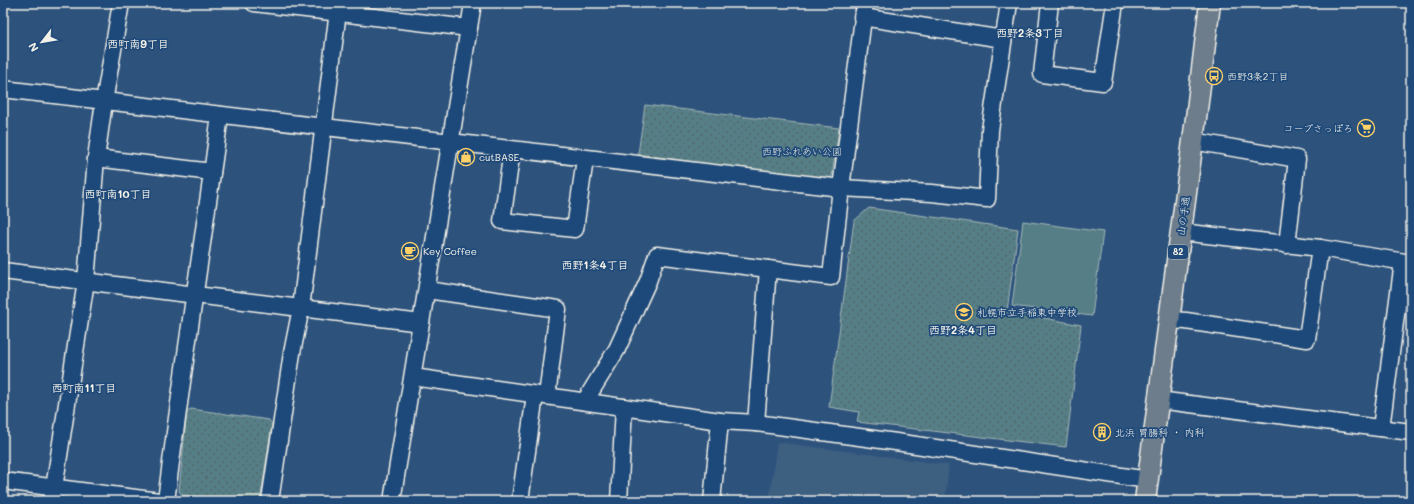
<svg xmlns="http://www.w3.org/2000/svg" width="1414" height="504" font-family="Mali,'Klee One',sans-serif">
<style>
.built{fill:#3e5e80}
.green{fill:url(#green-dots);stroke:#a5b8b7}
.pitch{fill:#567e86;stroke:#a5b8b7}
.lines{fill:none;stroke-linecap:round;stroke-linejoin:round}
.minor-casing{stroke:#f4f1e8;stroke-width:19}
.major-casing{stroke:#f4f1e8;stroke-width:23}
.minor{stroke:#1f4a7a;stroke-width:16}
.major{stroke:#6d7d8c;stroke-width:20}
.labels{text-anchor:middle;stroke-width:3.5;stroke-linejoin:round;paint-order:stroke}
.shield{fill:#1f4a7a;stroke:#b4bfc7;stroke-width:1}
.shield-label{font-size:9px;font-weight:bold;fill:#f4f1e8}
.poi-label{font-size:10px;fill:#f4f1e8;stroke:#1f4a7a;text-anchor:start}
.park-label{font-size:10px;fill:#dce0d9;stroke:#1f4a7a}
.street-label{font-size:10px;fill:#f4f1e8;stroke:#1f4a7a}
.neighbourhood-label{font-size:11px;font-weight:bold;fill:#f4f1e8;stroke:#1f4a7a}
</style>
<defs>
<pattern id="green-dots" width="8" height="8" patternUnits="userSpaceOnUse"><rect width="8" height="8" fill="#567e86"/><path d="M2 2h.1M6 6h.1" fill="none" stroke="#506669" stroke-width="1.8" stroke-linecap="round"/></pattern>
</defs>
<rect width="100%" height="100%" fill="#2d537d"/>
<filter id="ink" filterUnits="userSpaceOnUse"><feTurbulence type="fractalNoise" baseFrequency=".025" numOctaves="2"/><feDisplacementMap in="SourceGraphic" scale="8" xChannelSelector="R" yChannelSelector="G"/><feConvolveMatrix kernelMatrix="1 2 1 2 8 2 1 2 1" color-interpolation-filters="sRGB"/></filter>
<g filter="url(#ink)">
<!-- built -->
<path class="built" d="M 777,442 L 949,465 L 945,501 L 769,501 Z"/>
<!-- green -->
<g class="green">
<path d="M 645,105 L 839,128 L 832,176 L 827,181 L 638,154 Z"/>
<path d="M 869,208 L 1018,229 L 1007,311 L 1081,325 L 1066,447 L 857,422 L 859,412 L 829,407 L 854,221 Z"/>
<path d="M 191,409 L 269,420 L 272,424 L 260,501 L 226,501 L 182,495 L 179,491 L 187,411 Z"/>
</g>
<!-- pitch -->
<path class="pitch" d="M 1023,221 L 1103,232 L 1092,316 L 1012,306 Z"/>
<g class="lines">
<!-- minor casing -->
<g class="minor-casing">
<g id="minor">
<path d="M 254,3 L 469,28"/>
<path d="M 1050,3 L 1042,74 L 1103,82 L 1115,3"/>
<path d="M 862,17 L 1003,39"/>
<path d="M 3,89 L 841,188 L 932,193 L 987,199 L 990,130 L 1009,3"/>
<path d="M 1193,141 L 1297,159 L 1287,245"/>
<path d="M 512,150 L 502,221 L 575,229 L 585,159"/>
<path d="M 96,158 L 212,172"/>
<path d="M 1181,232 L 1320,248 L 1411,263"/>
<path d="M 3,271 L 421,323"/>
<path d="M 427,290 L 558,309 L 547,396"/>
<path d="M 1169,320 L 1186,321 L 1307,339 L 1320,248"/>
<path d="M 413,377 L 720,421 L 756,423 L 896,442 L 1148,480"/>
<path d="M 1158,400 L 1411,432"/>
<path d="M 585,401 L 617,349 L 648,281 L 657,255 L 831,277 L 841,188 L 865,3"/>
<path d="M 756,423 L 768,269"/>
<path d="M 1381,428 L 1403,262"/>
<path d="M 3,481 L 159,501"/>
<path d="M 52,501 L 86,281 L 96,158 L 104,102 L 121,3"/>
<path d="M 166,501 C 182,372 203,244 220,115"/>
<path d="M 270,501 L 292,353 L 301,308 L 339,3"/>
<path d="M 392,501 L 473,3"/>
<path d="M 520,501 L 535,395"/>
<path d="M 619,501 L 624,407"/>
<path d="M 712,501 L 720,421"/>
</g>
</g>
<!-- major casing -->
<g class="major-casing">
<path id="major" d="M 1145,501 L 1196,118 L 1210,3"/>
</g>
<!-- minor -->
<use href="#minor" class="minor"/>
<!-- major -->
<use href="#major" class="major"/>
</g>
</g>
<!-- icons -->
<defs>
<g id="bus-ring" transform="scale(0.9)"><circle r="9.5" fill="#1f4a7a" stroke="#ffd166" stroke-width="1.5"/><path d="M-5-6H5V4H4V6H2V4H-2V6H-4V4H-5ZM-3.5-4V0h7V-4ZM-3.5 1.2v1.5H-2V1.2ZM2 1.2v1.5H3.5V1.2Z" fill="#ffd166"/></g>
<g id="supermarket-ring" transform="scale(0.9)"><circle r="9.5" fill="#1f4a7a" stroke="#ffd166" stroke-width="1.5"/><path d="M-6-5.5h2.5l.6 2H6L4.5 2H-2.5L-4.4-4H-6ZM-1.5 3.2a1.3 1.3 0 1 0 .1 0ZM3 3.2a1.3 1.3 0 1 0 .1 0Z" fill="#ffd166"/></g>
<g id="shop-ring" transform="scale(0.9)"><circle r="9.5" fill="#1f4a7a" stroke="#ffd166" stroke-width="1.5"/><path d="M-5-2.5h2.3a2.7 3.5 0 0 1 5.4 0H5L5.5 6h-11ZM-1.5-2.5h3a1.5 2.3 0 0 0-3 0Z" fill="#ffd166"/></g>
<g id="cafe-ring" transform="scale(0.9)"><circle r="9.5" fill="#1f4a7a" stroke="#ffd166" stroke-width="1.5"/><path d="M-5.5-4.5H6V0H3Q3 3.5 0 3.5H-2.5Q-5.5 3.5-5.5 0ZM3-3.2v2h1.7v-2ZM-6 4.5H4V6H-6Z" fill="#ffd166"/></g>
<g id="school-ring" transform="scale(0.9)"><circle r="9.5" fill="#1f4a7a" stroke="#ffd166" stroke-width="1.5"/><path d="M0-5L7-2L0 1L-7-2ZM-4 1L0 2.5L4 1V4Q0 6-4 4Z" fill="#ffd166"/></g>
<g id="building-ring" transform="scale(0.9)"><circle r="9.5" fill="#1f4a7a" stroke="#ffd166" stroke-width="1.5"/><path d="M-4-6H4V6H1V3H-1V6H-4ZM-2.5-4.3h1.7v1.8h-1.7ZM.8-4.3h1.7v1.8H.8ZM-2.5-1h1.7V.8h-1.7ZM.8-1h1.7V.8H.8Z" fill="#ffd166"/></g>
</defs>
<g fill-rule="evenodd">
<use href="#bus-ring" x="1214" y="76"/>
<use href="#supermarket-ring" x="1366" y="128"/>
<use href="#shop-ring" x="466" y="157"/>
<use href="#cafe-ring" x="410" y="251"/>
<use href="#school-ring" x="964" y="312"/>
<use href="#building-ring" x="1102" y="432"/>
</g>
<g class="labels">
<!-- shield labels -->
<rect class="shield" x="1168" y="245" width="20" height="14" rx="3"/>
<g class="shield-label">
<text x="1178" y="255">82</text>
</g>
<!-- poi labels -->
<g class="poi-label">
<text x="1227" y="80">西野3条2丁目</text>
<text x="1353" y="132" text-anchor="end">コープさっぽろ</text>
<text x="479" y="161">cutBASE</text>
<text x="423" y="255">Key Coffee</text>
<text x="977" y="316">札幌市立手稲東中学校</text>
<text x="1115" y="436">北浜 胃腸科 ・ 内科</text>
</g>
<!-- park labels -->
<g class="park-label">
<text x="802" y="155">西野ふれあい公園</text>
</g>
<!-- street labels -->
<g class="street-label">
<text transform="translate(1183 216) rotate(-82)" y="4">山の手通</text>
</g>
<!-- neighbourhood labels -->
<g class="neighbourhood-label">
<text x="1030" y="37">西野2条3丁目</text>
<text x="138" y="48">西町南9丁目</text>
<text x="118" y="198">西町南10丁目</text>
<text x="595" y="269">西野1条4丁目</text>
<text x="963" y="334">西野2条4丁目</text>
<text x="84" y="392">西町南11丁目</text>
</g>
</g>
<!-- margin -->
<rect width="1414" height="504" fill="none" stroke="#1f4a7a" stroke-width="16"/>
<rect x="8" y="8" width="1398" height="488" fill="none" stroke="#f4f1e8" stroke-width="1.5" filter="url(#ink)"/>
<!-- north arrow -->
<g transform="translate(42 42) rotate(239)" stroke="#1f4a7a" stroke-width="3" paint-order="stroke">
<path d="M0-3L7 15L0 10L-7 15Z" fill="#f4f1e8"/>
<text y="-6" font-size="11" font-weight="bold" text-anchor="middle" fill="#f4f1e8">N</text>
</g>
</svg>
